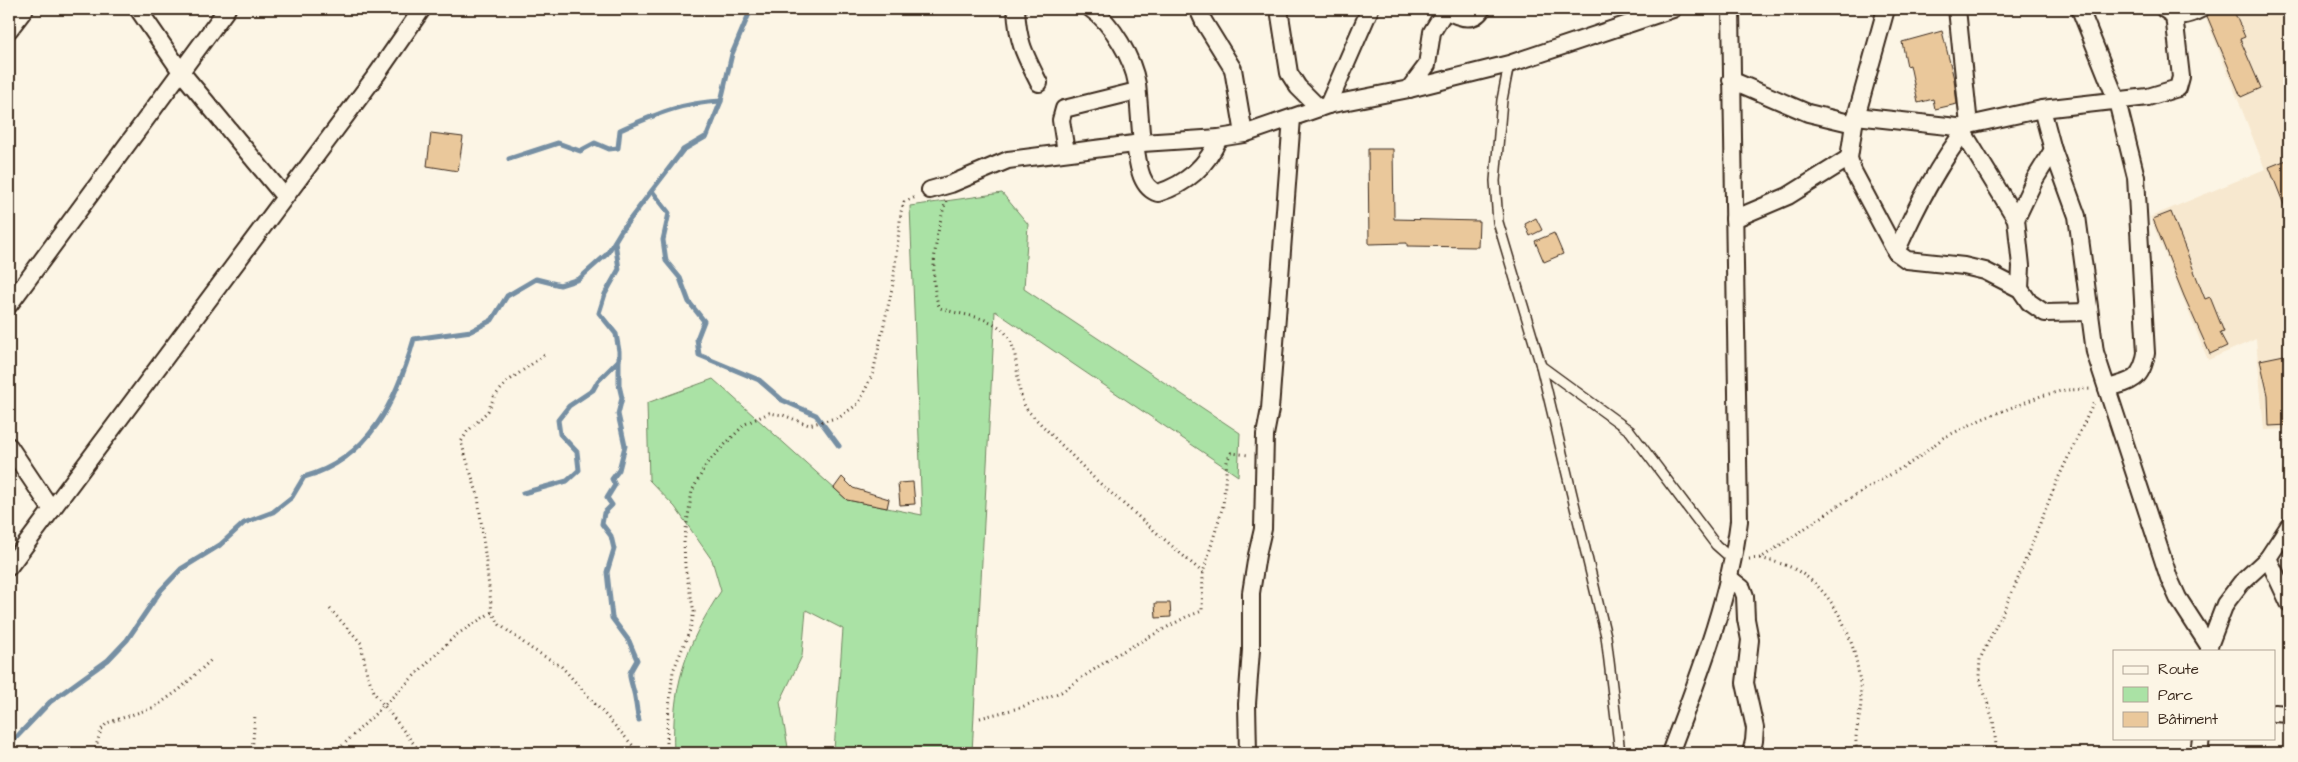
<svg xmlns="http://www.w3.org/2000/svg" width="2298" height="762" font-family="'Architects Daughter',sans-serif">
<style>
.built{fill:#f7e8cf}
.green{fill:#aae2a5;stroke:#728662}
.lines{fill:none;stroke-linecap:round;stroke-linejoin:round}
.stream{stroke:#768fa3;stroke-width:5}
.building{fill:#eac89b;stroke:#3b2a1e}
.service-casing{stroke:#3b2a1e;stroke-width:12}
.minor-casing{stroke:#3b2a1e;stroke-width:20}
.path{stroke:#3b2a1e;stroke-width:3;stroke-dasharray:1 4;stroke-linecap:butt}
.service{stroke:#fcf5e5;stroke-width:9}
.minor{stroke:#fcf5e5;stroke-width:16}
</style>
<rect width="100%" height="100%" fill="#fcf5e5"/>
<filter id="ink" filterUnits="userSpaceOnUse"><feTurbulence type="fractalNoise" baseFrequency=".02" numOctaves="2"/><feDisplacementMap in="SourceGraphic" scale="10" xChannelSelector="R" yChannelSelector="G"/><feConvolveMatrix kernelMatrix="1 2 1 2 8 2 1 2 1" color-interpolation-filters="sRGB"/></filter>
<g filter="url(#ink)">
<!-- built -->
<path class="built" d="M 2206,9 L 2289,9 L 2289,429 L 2264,430 L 2256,339 L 2208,360 L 2150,217 L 2265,169 L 2203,10 Z"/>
<!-- green -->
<path class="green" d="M 1002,193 L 1028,224 L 1024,289 L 1240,433 L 1238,476 L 995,311 L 972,753 L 872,753 L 834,750 L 843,629 L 806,610 L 802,656 L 780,702 L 789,753 L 674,753 C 671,689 685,645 721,591 L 712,560 L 675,507 L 649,480 L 647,403 L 713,379 L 847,500 L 922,515 L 910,206 Z"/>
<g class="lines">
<!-- stream -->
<g class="stream">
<path d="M 509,159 L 558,143 L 580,151 L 595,143 L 609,149 L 618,148 L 620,130 C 657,114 680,103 721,101"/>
<path d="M 652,191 L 669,213 L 663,240 L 666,261 L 680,278 L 689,302 L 704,321 L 697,339 L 699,355 L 759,380 L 782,400 L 816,415 L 839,446"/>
<path d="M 615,242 L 619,269 L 605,294 L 599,313 L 616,334 L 619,351 L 619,385 L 622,398 L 618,414 L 625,446 L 619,470 L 612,479 L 615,485 L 607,498 L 612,505 L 604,513 L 602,524 L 611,536 L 614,549 L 607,572 L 612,618 L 629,641 L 637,660 C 627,677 629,672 633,689 C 636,697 636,710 639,720"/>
<path d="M 523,493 L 567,481 L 579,470 L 577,452 L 560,434 L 558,420 L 569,406 L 593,390 L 598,381 L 619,360"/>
<path d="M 9,745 L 50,702 L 108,660 L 127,640 L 161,590 L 181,569 L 220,545 L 244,523 L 273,512 L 292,497 L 304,477 C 370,459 397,399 414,339 L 471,331 L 492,320 L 507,296 L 536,279 L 560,285 L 579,279 L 607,254 L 621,231 L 683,150 L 707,136 L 721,101 L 732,54 L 751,9"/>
</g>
</g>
<!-- building -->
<g class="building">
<path d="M 2216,9 L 2233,9 L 2245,37 L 2240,39 L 2261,88 L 2241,97 L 2207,16 L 2211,11 Z"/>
<path d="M 1942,31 L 1954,79 L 1957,104 L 1935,109 L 1933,99 L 1918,103 L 1910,65 L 1907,66 L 1902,42 Z"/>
<path d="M 431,133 L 463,137 L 458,171 L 427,166 Z"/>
<path d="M 1368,149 L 1393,149 L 1394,219 L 1479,221 L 1478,247 L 1407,246 L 1407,243 L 1369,244 Z"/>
<path d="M 2289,159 L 2289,215 L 2288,215 L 2269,167 Z"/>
<path d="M 2171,212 L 2205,299 L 2210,297 L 2224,332 L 2220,333 L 2227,346 L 2210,354 L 2184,296 L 2153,219 Z"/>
<path d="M 1536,218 L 1542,230 L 1530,236 L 1525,224 Z"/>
<path d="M 1554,233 L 1563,254 L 1544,262 L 1535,241 Z"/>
<path d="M 2289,354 L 2289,425 L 2269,426 L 2268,395 L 2260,360 Z"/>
<path d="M 842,477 L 853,488 L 889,499 L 887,508 L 847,500 L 834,488 Z"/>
<path d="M 913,482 L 915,504 L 900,505 L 898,483 Z"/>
<path d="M 1155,603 L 1170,603 L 1171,617 L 1156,618 Z"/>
</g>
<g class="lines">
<!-- service casing -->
<g class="service-casing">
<g id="service">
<path d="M 1509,64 L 1502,100 L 1495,181 L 1498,222 L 1541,366 L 1606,636 L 1620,753"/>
<path d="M 1541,366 L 1630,431 L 1716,545 L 1733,560"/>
</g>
</g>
<!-- minor casing -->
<g class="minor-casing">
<g id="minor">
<path d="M 138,9 L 182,73 L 284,196"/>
<path d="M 1016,9 C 1018,43 1024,53 1039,83"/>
<path d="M 1091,9 C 1112,23 1133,59 1137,84 C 1139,103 1140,124 1142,143"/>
<path d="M 1198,9 L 1204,22 L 1233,69 L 1244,134"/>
<path d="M 1279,9 L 1289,73 L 1298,87 L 1319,108"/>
<path d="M 1886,9 L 1854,124 L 1849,158 L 1853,171 L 1896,252 L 1907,260 L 1964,266 L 1985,271 L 2020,289 L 2029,302 L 2045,313 L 2089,312"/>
<path d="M 1957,9 L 1969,125"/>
<path d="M 2080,9 L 2117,101 L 2136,177 L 2146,353 C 2142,380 2131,382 2107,388"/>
<path d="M 2164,9 C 2177,19 2188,16 2201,9"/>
<path d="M 1446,10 C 1458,17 1473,23 1482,9"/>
<path d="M 9,30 L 25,9"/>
<path d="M 1731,80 L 1808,113 L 1854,124"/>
<path d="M 1409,89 L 1427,65 L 1432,32 L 1446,9"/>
<path d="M 1328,105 L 1409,89 L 1509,64 L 1673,9"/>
<path d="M 2042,109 L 2053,150 L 2077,216 L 2095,352 L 2169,578 L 2178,598 L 2209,646 L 2209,651"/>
<path d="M 1856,116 L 1966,128"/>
<path d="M 1963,132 L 2016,219 L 2021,266 L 2020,289"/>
<path d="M 1135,144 C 1138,161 1139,187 1158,193 C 1187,184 1207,166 1219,138"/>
<path d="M 1066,152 L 1061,120 L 1064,109 L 1137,91"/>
<path d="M 930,190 L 951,184 L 1008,160 L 1142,143 L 1219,138 L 1244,134 L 1328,105 L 1370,9"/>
<path d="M 1734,219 L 1788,196 L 1849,158"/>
<path d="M 2016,219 L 2035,179 L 2053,150"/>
<path d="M 1896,252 C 1916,207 1938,164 1969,125 L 2042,109 L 2148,97 L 2178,88 L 2181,77 L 2174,15"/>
<path d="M 9,305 L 227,9"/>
<path d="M 9,446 L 52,510"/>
<path d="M 2268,558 L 2289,603"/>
<path d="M 9,567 L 377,74 L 422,9"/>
<path d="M 1728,577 L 1742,588 L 1745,596 L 1746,619 L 1750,640 L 1745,683 L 1755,728 L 1754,741 L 1751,753"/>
<path d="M 2209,646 L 2225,604 L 2241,583 L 2268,558 L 2289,526"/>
<path d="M 2274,713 L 2289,714"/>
<path d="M 1248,753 L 1247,704 L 1251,650 L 1251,593 L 1257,555 L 1263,529 L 1265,435 L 1270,409 L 1292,118"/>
<path d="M 1670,753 C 1698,678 1729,601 1739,521 L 1731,9"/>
<path d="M 2199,753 L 2201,738"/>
</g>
</g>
<!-- path -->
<g class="path">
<path d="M 946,201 C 937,228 927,282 940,308 C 958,315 980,315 996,325 C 1026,343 1010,386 1028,411 L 1095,479 L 1203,573"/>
<path d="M 544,355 L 507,382 L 494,397 L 488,411 L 467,432 L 461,442 L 478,496 L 492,612 L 500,625 L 532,649 L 561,666 L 635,748 L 636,753"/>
<path d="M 1761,558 C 1773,562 1787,564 1798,571 C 1841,597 1860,652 1861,700 C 1861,719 1852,736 1858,753"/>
<path d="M 1749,559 L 1761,558 L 1844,502 L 1915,460 L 1943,438 L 1982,419 L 2041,396 L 2065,390 L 2092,389"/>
<path d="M 330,609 L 361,643 L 367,674 L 375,694 L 421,753"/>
<path d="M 980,718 L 1019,708 L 1061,692 L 1114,656 L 1186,617 L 1202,611 L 1203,573 L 1223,506 L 1227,461 L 1231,453 L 1249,455"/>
<path d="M 94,753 L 101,730 L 107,723 L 155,707 L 179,690 L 211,660"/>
<path d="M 252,753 L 255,715"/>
<path d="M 335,753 L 456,635 L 492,612"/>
<path d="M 667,753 L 667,727 L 673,671 L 690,630 L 694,612 L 685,567 L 684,542 L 692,491 L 707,463 L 745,424 L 769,413 L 783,415 L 809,425 L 840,417 L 859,403 L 873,373 L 893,284 L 901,212 L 904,202 L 916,197"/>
<path d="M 1997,753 L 1993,720 L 1979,676 L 1980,659 L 2015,586 L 2056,483 L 2094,402"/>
</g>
<!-- service -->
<use href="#service" class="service"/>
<!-- minor -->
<use href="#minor" class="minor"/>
</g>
</g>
<!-- margin -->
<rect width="2298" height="762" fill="none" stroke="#fcf5e5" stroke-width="30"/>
<rect x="15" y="15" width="2268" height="732" fill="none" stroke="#3b2a1e" stroke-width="2" filter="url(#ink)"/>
<!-- legend -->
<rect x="2113" y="650" width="162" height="90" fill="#fcf5e5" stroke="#afa495"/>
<rect x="2123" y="666" width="25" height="8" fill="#fcf5e5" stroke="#afa495"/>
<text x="2158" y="674" font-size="15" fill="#3b2a1e">Route</text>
<rect x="2123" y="687" width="25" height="15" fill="#aae2a5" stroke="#afa495"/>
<text x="2158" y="700" font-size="15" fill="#3b2a1e">Parc</text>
<rect x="2123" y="712" width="25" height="15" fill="#eac89b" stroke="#afa495"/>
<text x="2158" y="724" font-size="15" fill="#3b2a1e">Bâtiment</text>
</svg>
